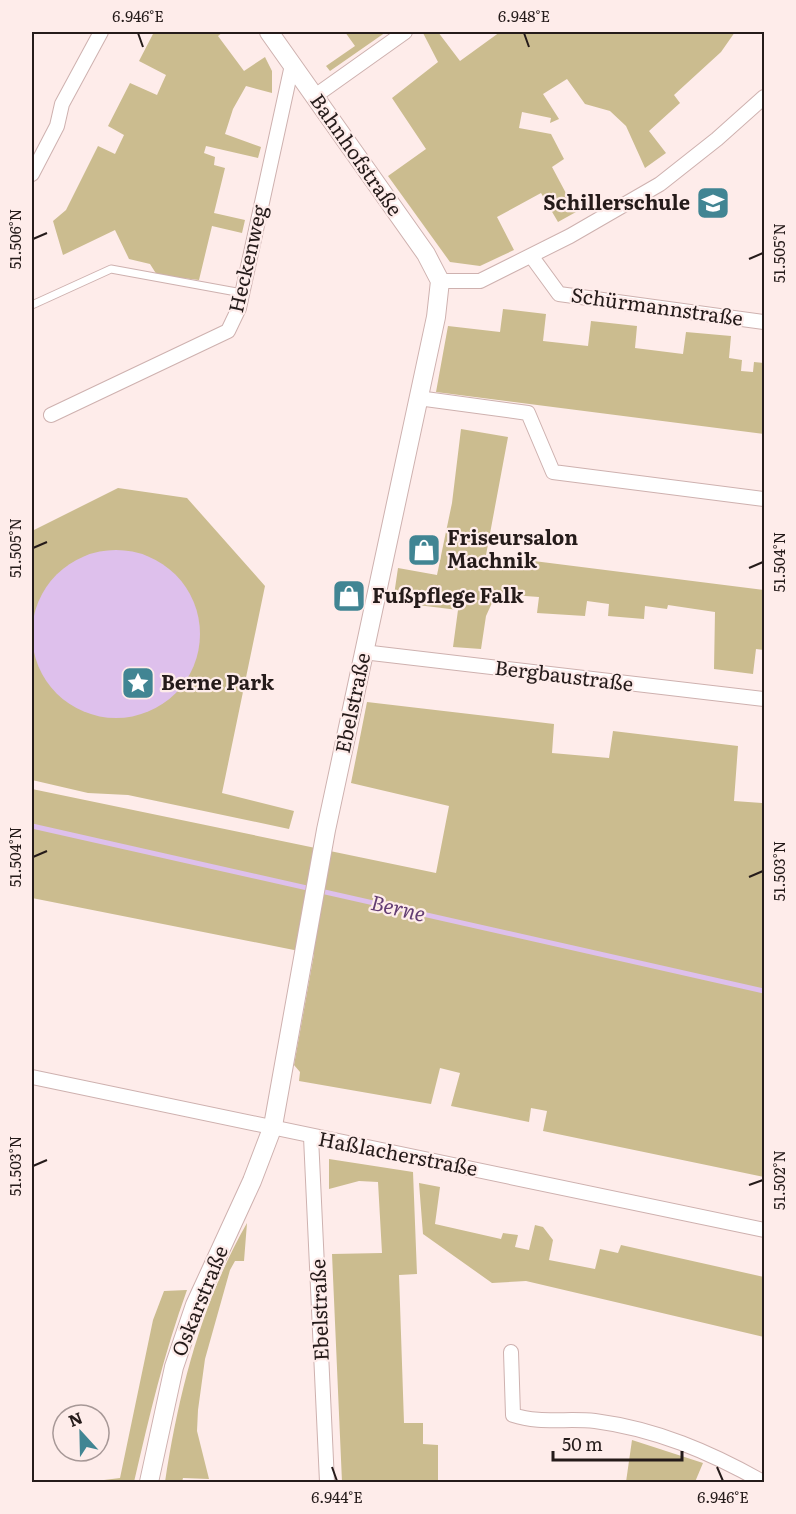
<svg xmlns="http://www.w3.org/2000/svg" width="796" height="1514" font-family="Literata,serif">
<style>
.green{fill:#cbbc8f}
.water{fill:#dec0ec}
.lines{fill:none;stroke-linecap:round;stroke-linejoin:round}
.stream{stroke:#dec0ec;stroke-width:5}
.service-casing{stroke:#ceb1af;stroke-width:9}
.minor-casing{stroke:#ceb1af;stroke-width:16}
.tertiary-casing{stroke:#ceb1af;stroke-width:20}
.service{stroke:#fff;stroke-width:7}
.minor{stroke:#fff;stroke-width:14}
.tertiary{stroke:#fff;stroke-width:18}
.ticks{fill:none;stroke:#251b1a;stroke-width:2}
.labels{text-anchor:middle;stroke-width:4.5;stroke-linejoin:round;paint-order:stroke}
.street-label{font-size:20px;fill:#251b1a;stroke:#feecea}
.poi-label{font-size:20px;font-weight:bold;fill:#251b1a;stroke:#feecea;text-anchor:start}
.water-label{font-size:21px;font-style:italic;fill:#633d73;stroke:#feecea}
.neatline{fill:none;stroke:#251b1a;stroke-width:2}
.ticks-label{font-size:15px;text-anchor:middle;fill:#251b1a}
</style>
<rect width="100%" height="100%" fill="#feecea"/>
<!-- green -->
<g class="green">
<path d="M 154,32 L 223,32 L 218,36 L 244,71 L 265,57 L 272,71 L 272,93 L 246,86 L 233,109 L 225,134 L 261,147 L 258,158 L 206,146 L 204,153 L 215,157 L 214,165 L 225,168 L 214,213 L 245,220 L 242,233 L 212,226 L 199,280 L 157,275 L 150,264 L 129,259 L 115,230 L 63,255 L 53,221 L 66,210 L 98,146 L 115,154 L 124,135 L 108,126 L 130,83 L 157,95 L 166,75 L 139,61 Z"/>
<path d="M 345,32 L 386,32 L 330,71 L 326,66 L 355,46 Z"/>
<path d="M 425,32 L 438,32 L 460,61 L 500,32 L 735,32 L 721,52 L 674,95 L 680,103 L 649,131 L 666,153 L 645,168 L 626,126 L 610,111 L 585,104 L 567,79 L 543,94 L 559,119 L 550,123 L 551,118 L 522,112 L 519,128 L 551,134 L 564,159 L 552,167 L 576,212 L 558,222 L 541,193 L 497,217 L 514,250 L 480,266 L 450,262 L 388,176 L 426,149 L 392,98 L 438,62 L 423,33 Z"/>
<path d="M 503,309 L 546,314 L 543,341 L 588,346 L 591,321 L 637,326 L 635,348 L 683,354 L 686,332 L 731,336 L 729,358 L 742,360 L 741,371 L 753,372 L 754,362 L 764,363 L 764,434 L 436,392 L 448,326 L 500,332 Z"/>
<path d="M 461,429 L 508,437 L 486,555 L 764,590 L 764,650 L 756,649 L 753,674 L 714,669 L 715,612 L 668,605 L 667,609 L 645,606 L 644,619 L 608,616 L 609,604 L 587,601 L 585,616 L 537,613 L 539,597 L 496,594 L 486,616 L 481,649 L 453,647 L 458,610 L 393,602 L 398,568 L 437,575 L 452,503 Z"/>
<path d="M 118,488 L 187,498 L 265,586 L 222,793 L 294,811 L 289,829 L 128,795 L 88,793 L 32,780 L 32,531 Z"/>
<path d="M 367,702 L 554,724 L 552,753 L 609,758 L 613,731 L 738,746 L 734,801 L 762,803 L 764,793 L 764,1177 L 543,1131 L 547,1111 L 531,1108 L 529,1122 L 451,1106 L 460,1073 L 440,1068 L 431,1104 L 299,1081 L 300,1072 L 294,1065 L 314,954 L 32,898 L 32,789 L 436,873 L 449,806 L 351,783 Z"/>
<path d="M 329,1159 L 413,1172 L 417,1274 L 399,1275 L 404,1423 L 423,1423 L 423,1444 L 438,1445 L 438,1482 L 342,1482 L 332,1254 L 382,1253 L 378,1182 L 359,1181 L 329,1189 Z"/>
<path d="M 419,1183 L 440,1187 L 435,1224 L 501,1239 L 503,1233 L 518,1235 L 515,1247 L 529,1250 L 535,1225 L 543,1227 L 553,1240 L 549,1260 L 595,1269 L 600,1249 L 618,1253 L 621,1245 L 764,1277 L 764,1337 L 526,1281 L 492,1283 L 423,1234 Z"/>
<path d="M 247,1223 L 244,1261 L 235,1261 L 230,1270 L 205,1359 L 198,1410 L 197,1431 L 209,1479 L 183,1478 L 182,1482 L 165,1482 C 179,1391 201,1304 247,1223 Z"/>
<path d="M 187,1290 C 164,1353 149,1417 134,1482 L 103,1482 L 104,1480 L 120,1478 L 153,1320 L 164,1291 Z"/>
<path d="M 632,1440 L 703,1463 L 695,1482 L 626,1482 Z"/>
</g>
<!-- water -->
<circle class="water" cx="116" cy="634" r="84"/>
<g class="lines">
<!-- stream -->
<path class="stream" d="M 32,826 L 764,991"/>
<!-- service casing -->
<g class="service-casing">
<path id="service" d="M 32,305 L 111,269 L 242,293"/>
</g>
<!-- minor casing -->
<g class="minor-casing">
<g id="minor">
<path d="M 315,96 L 405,32"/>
<path d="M 32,174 L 57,126 L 62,104 L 101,32"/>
<path d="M 532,257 L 559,294 L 764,322"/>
<path d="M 440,281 L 480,281 L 570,236 L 660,184 L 717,139 L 764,97"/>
<path d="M 418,398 L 528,413 L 553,472 L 764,499"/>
<path d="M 51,415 L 228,331 L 239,308 L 292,65"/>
<path d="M 363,652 L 764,699"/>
<path d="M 32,1077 L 764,1230"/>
<path d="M 311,1137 L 327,1482"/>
<path d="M 511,1352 L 513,1415 C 539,1424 568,1418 595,1421 C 656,1429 710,1452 763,1482"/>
</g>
</g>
<!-- tertiary casing -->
<g class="tertiary-casing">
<path id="tertiary" d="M 149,1482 L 174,1367 L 195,1305 L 252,1181 L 273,1126 L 326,830 L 436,317 L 440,281 L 426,254 L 269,32"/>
</g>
<!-- service -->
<use href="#service" class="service"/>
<!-- minor -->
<use href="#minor" class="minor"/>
<!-- tertiary -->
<use href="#tertiary" class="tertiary"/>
</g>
<!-- ticks -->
<path class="ticks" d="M 138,33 L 143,47M 524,33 L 529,47M 33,239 L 47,233M 749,259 L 763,253M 33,548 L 47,542M 749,568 L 763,562M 33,857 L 47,851M 749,877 L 763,871M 33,1166 L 47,1160M 749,1185 L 763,1180M 332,1467 L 337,1481M 717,1467 L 723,1481"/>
<!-- icons -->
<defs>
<g id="school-square" transform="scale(1.725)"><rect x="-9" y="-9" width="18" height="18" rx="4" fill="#418593" stroke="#feecea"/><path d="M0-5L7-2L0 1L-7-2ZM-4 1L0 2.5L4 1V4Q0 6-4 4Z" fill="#fff"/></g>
<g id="shop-square" transform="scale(1.725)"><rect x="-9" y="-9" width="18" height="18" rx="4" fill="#418593" stroke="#feecea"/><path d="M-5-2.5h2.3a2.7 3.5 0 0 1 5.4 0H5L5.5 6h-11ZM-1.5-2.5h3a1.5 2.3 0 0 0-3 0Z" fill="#fff"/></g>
<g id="sight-square" transform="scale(1.725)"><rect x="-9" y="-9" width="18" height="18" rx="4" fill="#418593" stroke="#feecea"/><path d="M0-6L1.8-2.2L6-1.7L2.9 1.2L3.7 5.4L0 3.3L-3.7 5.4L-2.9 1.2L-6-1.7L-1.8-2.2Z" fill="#fff"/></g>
</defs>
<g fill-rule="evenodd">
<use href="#school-square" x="713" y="203"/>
<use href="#shop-square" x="424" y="550"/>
<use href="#shop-square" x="349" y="596"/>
<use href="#sight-square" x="138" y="683"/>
</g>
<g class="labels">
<!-- street labels -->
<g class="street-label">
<text transform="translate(356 155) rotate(55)" y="7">Bahnhofstraße</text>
<text transform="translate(248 259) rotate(-77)" y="7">Heckenweg</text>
<text transform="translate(657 307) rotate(8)" y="7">Schürmannstraße</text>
<text transform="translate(564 676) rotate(7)" y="7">Bergbaustraße</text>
<text transform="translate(353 703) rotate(-78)" y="7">Ebelstraße</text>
<text transform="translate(398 1154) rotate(11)" y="7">Haßlacherstraße</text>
<text transform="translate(200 1301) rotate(-68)" y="7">Oskarstraße</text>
<text transform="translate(320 1310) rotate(-92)" y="7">Ebelstraße</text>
</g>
<!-- poi labels -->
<g class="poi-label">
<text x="690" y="210" text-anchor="end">Schillerschule</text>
<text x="447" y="545">Friseursalon<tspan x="447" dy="23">Machnik</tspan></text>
<text x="372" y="603">Fußpflege Falk</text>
<text x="161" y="690">Berne Park</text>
</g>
<!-- water labels -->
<g class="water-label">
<text transform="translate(398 909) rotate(13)" y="7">Berne</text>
</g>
</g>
<!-- border -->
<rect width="796" height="1514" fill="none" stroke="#feecea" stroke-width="66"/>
<!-- north arrow -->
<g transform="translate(81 1433) rotate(338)"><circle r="28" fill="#feecea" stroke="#a79897" stroke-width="1.5"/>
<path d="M0-4.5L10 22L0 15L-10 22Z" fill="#418593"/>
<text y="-9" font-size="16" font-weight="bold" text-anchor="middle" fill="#251b1a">N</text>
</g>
<!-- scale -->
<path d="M553 1451v9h129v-9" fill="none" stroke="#251b1a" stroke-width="3"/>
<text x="562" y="1451" font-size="18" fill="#251b1a" stroke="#feecea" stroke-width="4.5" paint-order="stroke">50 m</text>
<rect x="33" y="33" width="730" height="1448" class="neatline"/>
<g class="ticks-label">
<text x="138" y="22">6.946°E</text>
<text x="524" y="22">6.948°E</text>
<text transform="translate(16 239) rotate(-90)" y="5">51.506°N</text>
<text transform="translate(780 253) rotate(-90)" y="5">51.505°N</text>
<text transform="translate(16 548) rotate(-90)" y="5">51.505°N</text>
<text transform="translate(780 562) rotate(-90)" y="5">51.504°N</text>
<text transform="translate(16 857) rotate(-90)" y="5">51.504°N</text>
<text transform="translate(780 871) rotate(-90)" y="5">51.503°N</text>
<text transform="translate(16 1166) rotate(-90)" y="5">51.503°N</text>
<text transform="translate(780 1180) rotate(-90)" y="5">51.502°N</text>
<text x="337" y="1503">6.944°E</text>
<text x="723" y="1503">6.946°E</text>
</g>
</svg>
